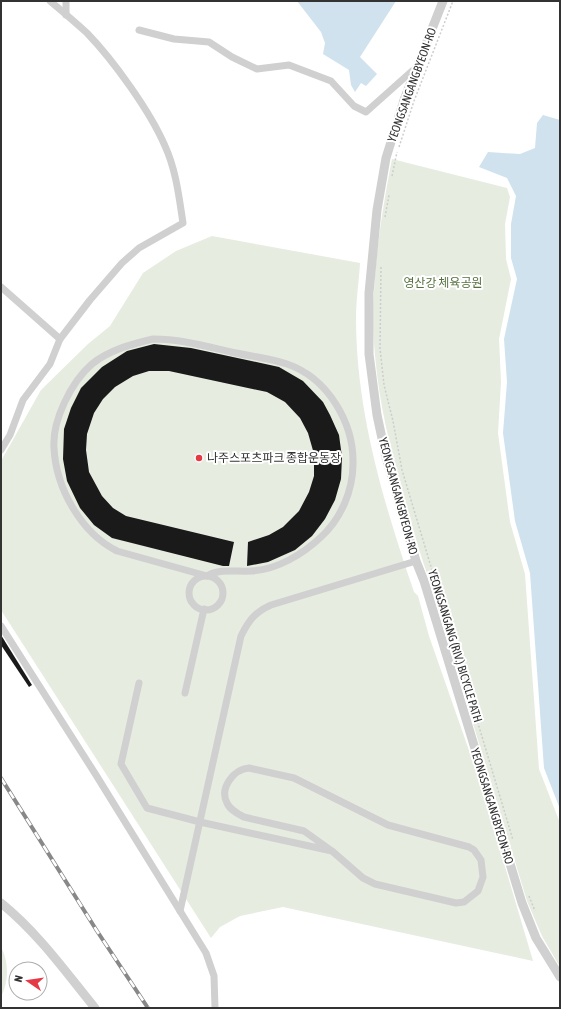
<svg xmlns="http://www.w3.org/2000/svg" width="561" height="1009" font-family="'Asap Condensed','Noto Sans KR',sans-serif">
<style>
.green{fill:#e6ecdf}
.water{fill:#cfe2ee}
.building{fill:#1a1a1a}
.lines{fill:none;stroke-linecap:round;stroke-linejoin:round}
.path{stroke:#cdcdcd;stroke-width:1.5;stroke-dasharray:2 2;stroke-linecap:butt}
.minor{stroke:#d0d0d0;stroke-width:7}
.tertiary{stroke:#d0d0d0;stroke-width:9}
.rail-casing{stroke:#888;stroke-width:4}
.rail{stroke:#fff;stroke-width:2.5;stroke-dasharray:8;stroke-linecap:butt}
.poi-dot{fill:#e63946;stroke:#fff;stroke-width:1.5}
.labels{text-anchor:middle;stroke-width:4;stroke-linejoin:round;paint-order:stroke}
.street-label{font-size:12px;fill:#333;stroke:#fff}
.park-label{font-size:12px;fill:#56703f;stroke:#fff}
.poi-label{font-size:12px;fill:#333;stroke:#fff;text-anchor:start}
</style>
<rect width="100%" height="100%" fill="#fff"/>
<!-- green -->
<g class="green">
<path d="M 392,159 L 507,188 L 510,197 L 505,224 L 506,259 L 511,279 L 499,339 L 501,382 L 498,433 L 510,522 L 525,574 L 539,769 L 560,823 L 560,967 L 542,936 L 527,901 L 429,579 C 419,552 412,525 404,498 C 391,451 379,404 375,355 C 369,292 380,221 392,159 Z"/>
<path d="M 212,236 L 360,263 C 359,281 356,300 356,318 C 356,412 384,504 414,592 L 418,596 L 429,636 L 479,779 L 533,961 L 283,907 L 240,916 L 220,927 L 211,938 L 1,610 L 1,461 L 41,390 L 88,344 L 110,326 L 143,273 L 176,251 Z"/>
<path d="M 1,947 C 9,962 9,981 1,997 Z"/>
</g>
<!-- water -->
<g class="water">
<path d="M 297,1 L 396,1 L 360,57 L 377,74 L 366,86 L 361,83 L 355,92 L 351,85 L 349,70 L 323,54 L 325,43 L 321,32 Z"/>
<path d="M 543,115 L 560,120 L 560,809 L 544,768 L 530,573 L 515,521 L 503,433 L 507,382 L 504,339 L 517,279 L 511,258 L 511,224 L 516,196 L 507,178 L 479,167 L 488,152 L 520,154 L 535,148 L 537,123 Z"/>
</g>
<!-- building -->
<g class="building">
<path d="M 154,344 L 191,348 L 279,367 L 303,381 L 323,402 L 330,415 L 339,435 L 342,457 L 341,479 L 335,500 L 325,519 L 312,536 L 295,550 L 268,562 L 247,566 L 248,542 L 269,535 L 283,527 L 299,511 L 309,492 L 314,476 L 314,454 L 308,433 L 300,418 L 285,402 L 267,392 L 169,371 L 149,371 L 133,376 L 115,387 L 103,399 L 94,413 L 87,434 L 86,450 L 89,472 L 102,496 L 113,508 L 126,516 L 234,542 L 229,566 L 223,566 L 112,538 L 94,525 L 80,508 L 67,481 L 63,459 L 64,429 L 71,408 L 81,388 L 102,367 L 127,351 Z"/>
<path d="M 1,635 L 32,685 L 29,687 L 1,645 Z"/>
</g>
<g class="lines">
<!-- path -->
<g class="path">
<path d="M 399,147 L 414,101 L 453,1"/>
<path d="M 392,176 L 397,152"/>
<path d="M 385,217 L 389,195"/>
<path d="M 381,267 L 380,348 L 384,385 L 393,421 L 402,470 L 513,840"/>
<path d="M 529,896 L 535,911"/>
</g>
<!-- minor -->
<g class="minor">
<path d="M 66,15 L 66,1"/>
<path d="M 139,30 L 174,39 L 209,42 L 232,57 L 257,69 L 289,65 L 331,81 L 354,106 L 366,112 L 412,71"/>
<path d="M 1,287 L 60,339"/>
<path d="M 153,339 C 180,339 205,346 231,352 C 249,356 269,358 287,364 C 328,378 354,423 353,464 C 353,490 341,519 321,537 C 303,554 277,570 251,571 C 236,572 220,568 207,576 L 117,551 C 81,533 56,488 54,448 C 52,421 71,382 92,364 C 109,350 132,344 153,339 Z"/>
<path d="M 1,450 L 10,435 L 23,400 L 50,364 L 60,339 L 90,300 L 122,263 L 139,248 L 183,223 C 179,197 176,170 165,146 C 150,111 113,60 87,33 C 75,22 62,11 50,1"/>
<circle cx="206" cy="593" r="17"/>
<path d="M 1,626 L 96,775 L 206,953 L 214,976 L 215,1008"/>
<path d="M 139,683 L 121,764 L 147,808 L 200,822 L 332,851 L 363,878 L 375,884 L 456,903 L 464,902 L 478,891 L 483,877 L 481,860 L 474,850 L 469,847 L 388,825 L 294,778 L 249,768 C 234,769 219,788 227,803 C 230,810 238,814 244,817 L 304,831 L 332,851"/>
<path d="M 185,693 L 204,609"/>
<path d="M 180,911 L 241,636 C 249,620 255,612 271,605 L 416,561"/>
</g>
<!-- tertiary -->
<g class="tertiary">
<path d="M 443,1 L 404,100 L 386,158 L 377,210 L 369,293 L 369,354 L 377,415 L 386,457 L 416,561 L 424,581 L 522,903 L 536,938 L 560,977"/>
<path d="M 1,903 C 38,933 65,971 95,1008"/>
</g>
<!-- rail casing -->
<g class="rail-casing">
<path id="rail" d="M 1,778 L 97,931 L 148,1008"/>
</g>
<!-- rail -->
<use href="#rail" class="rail"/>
</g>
<!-- markers -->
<circle class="poi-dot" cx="199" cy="458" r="4"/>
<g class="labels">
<!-- street labels -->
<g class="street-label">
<text transform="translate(412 85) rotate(-70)" y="4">YEONGSANGANGBYEON-RO</text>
<text transform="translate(398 496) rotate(75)" y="4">YEONGSANGANGBYEON-RO</text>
<text transform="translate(455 646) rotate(73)" y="4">YEONGSANGANG (RIV.) BICYCLE PATH</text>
<text transform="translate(492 806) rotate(73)" y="4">YEONGSANGANGBYEON-RO</text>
</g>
<!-- park labels -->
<g class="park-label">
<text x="443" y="287">영산강 체육공원</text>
</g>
<!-- poi labels -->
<g class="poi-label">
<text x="207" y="462">나주스포츠파크 종합운동장</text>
</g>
</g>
<!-- border -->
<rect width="561" height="1009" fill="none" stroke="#333333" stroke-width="4"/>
<!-- north arrow -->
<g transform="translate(28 981) rotate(283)"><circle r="19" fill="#ffffff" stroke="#adadad"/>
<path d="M0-3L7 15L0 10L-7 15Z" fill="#e63946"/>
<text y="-6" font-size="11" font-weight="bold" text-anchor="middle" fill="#333333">N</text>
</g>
</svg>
